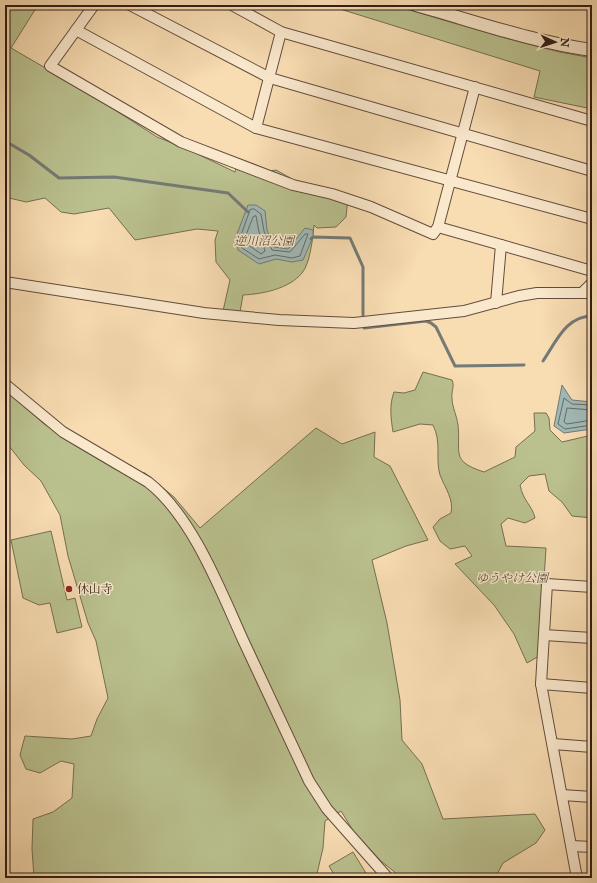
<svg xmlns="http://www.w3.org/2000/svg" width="597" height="883" font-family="'IM FELL English','Noto Serif JP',serif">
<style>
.green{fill:#bac18f;stroke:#766e52}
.water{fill:#a0b9b6;stroke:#747a76}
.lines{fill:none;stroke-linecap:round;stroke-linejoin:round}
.shore{stroke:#686a66;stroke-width:1}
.stream{stroke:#747a76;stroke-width:3}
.minor-casing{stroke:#634c3c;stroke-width:12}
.tertiary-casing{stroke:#634c3c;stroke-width:14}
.minor{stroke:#fae8cd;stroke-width:10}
.tertiary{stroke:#fae8cd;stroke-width:12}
.poi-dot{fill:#8f2418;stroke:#fae8cd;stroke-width:1.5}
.labels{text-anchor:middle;stroke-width:3;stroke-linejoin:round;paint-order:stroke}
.park-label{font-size:12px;font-style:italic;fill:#5a4e3a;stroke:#fae8cd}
.poi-label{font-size:12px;fill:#311c15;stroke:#fae8cd;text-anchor:start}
</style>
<rect width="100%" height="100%" fill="#f8dcb2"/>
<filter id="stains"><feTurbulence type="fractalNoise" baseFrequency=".005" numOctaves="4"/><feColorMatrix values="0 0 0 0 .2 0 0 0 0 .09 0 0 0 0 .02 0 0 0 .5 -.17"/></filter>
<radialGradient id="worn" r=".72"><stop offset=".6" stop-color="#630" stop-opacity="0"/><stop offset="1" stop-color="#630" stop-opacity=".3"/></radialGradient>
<!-- green -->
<g class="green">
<path d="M 5,5 L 38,5 L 11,48 L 87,92 L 157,137 L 185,148 L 235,172 L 236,168 L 252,174 L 276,170 L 294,180 L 348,197 L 346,217 L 336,227 L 317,228 L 314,225 C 313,237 310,264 302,273 C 289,289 262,294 243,295 L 240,312 L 223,311 L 230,280 L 216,262 L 215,240 L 218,231 L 197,229 L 135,240 L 109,208 L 74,214 L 61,212 L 45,198 L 26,202 L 5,197 Z"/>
<path d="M 307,5 L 393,5 L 501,37 L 560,52 L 592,58 L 592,109 L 534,97 L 540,71 L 340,9 Z"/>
<path d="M 423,372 L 452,380 C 455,386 451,391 452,398 C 452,407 457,416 458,425 C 461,453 450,461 484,472 L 515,457 L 516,447 L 535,431 L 534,413 L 546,413 L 549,418 L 550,430 L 562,442 L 592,435 L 592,518 L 572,516 L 562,502 L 549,491 L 545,474 L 529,476 L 520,485 C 523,501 532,505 535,518 L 525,523 L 508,518 L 501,524 L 506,546 L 546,548 L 539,656 L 527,663 L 514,634 L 494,605 L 455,564 L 472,556 L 465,546 L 450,549 L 440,541 L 433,527 L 440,519 L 451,513 C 454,499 445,488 440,475 C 435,458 442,443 433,425 L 420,424 L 393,432 C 391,419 389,405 394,392 L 404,393 L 415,390 Z"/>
<path d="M 5,390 L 43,423 L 76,446 L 115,469 L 145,473 L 174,497 L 200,528 L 316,428 L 342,444 L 375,432 L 374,457 L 390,466 L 428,540 L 406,546 L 372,560 L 387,623 L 400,700 L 402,740 L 422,764 L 443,819 L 535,814 L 545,830 L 536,843 L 503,863 L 495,878 L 402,878 L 381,861 L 354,832 L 341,811 L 325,821 L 323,848 L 316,878 L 34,878 L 32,849 L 33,819 L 53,812 L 72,798 L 74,764 L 61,761 L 40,773 L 26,769 L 20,755 L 25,736 L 72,739 L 91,736 L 97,719 L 108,698 L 96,641 L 88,623 L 68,556 L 60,515 L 41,481 L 24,465 L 5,441 Z"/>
<path d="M 51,531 L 67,600 L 75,598 L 82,627 L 57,633 L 50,603 L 39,605 L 23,598 L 11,540 Z"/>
<path d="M 353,852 L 369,878 L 336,878 L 329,866 Z"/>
</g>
<!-- water -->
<g class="water">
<path d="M 248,205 L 256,205 L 265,211 L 267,230 L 274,247 L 288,249 L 305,228 L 313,230 L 313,237 L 303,260 L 292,262 L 276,259 L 259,264 L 238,250 L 237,234 Z"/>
<path d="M 562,385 L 572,400 L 592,402 L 592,429 L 564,433 L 554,426 Z"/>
</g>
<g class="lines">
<!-- shore -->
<g class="shore">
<path d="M 254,209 L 261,214 L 264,231 L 272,250 L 290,252 L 305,234 L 308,234 L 300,256 L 292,258 L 275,255 L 259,259 L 242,248 L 241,235 L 250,210 Z"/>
<path d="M 256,216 L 259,232 L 265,251 L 261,254 L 247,244 L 246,235 L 253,217 Z"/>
<path d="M 592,405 L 572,404 L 564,398 L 558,424 L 565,429 L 592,425"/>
<path d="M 592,410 L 567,408 L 564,422 L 567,424 L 592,420"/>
</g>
<!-- stream -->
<g class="stream">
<path d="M 5,141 L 29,155 L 59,178 L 114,177 L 228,193 L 248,212"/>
<path d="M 311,239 L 313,237 L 350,238 L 363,267 L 363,315"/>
<path d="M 363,325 L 364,328 L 426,321 L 431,323 L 436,327 L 455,366 L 524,365"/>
<path d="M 543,361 C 556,342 566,316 592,316"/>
</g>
<!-- minor casing -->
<g class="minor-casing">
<g id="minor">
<path d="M 94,5 L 50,66 L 181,142 L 293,185 L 332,194 L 371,207 L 433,234 L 438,227 L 475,87"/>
<path d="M 130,5 L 270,78 L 592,171"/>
<path d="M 232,5 L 281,32 L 592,121"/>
<path d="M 76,30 L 256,128 L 592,219"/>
<path d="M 256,128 L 281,32"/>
<path d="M 438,227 L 592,271"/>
<path d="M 5,282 L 204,313 L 279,320 L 354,323 L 464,311 L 519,296 L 537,293 L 592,293"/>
<path d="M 583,292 L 592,283"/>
<path d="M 496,303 L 501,245"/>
<path d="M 5,384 L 63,432 L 148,482 C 192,516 220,589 243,640 C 265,687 287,734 309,781 L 327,809 L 388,878"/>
<path d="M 544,635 L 592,638"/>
<path d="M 541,684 L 592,688"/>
<path d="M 553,744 L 592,747"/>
<path d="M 562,795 L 592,797"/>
<path d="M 572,846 L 592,847"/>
<path d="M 577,878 L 541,684 L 547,584 L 592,587"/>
</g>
</g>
<!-- tertiary casing -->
<g class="tertiary-casing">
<path id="tertiary" d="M 416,5 C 474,21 532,42 592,50"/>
</g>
<!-- minor -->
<use href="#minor" class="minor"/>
<!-- tertiary -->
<use href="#tertiary" class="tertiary"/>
</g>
<!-- markers -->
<circle class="poi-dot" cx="69" cy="589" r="4"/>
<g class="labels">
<!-- park labels -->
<g class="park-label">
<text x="264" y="245">逆川沼公園</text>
<text x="512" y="582">ゆうやけ公園</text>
</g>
<!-- poi labels -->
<g class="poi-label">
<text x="77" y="593">休山寺</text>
</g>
</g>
<!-- margin -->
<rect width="597" height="883" fill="none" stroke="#f8dcb2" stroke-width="20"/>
<rect x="6" y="6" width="585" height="871" fill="none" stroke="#311c15" stroke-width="2"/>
<rect x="10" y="10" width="577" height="863" fill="none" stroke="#311c15"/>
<!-- north arrow -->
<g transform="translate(555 42) rotate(93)" stroke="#fae8cd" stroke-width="3" paint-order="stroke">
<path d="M0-3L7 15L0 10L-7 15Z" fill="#311c15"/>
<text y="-6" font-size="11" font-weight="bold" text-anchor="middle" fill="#311c15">N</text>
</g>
<rect width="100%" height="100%" filter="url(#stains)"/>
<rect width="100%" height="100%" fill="url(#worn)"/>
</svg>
